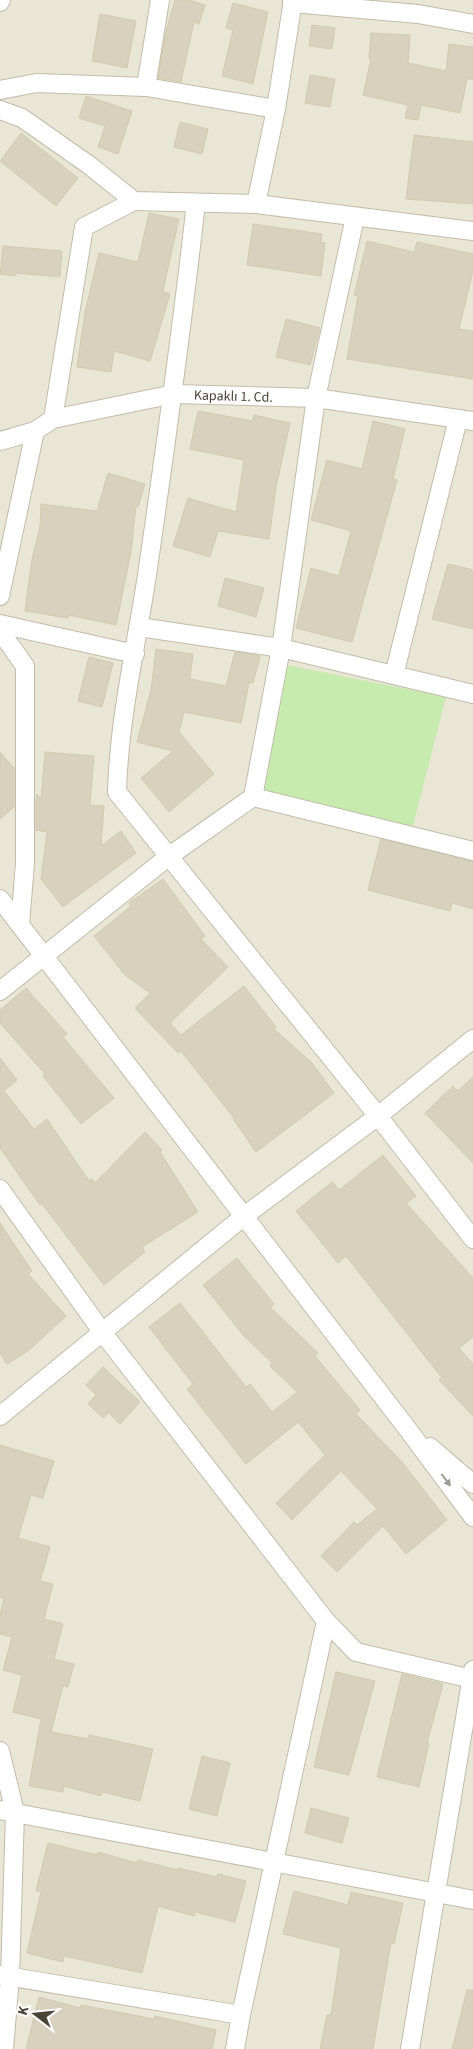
<svg xmlns="http://www.w3.org/2000/svg" width="473" height="2049" font-family="'Source Sans 3',sans-serif">
<style>
.residential{fill:#e9e6d6}
.green{fill:#c7ebaf}
.building{fill:#d7d1bd;stroke:#d3caaf}
.lines{fill:none;stroke-linecap:round;stroke-linejoin:round}
.minor-casing{stroke:#c1bcaa;stroke-width:20}
.minor{stroke:#fff;stroke-width:18}
.oneway{fill:#9b9890}
.labels{text-anchor:middle;stroke-width:4.5;stroke-linejoin:round;paint-order:stroke}
.street-label{font-size:14px;fill:#494436;stroke:#fff}
</style>
<rect width="100%" height="100%" fill="#f5f3e8"/>
<!-- residential -->
<rect class="residential" x="0" y="0" width="473" height="2049"/>
<!-- green -->
<path class="green" d="M 282,664 L 446,697 L 412,830 L 262,797 Z"/>
<!-- building -->
<g class="building">
<path d="M 175,0 L 189,0 L 205,5 L 199,24 L 194,22 L 181,82 L 158,78 L 166,31 Z"/>
<path d="M 233,3 L 268,12 L 253,84 L 222,76 L 233,30 L 226,28 Z"/>
<path d="M 100,14 L 136,21 L 127,68 L 92,61 Z"/>
<path d="M 312,25 L 335,28 L 332,49 L 309,46 Z"/>
<path d="M 371,33 L 410,35 L 408,63 L 446,71 L 449,44 L 473,47 L 473,79 L 467,79 L 460,113 L 421,105 L 418,120 L 405,118 L 408,105 L 363,95 L 371,59 L 369,59 Z"/>
<path d="M 310,75 L 335,79 L 330,107 L 305,103 Z"/>
<path d="M 86,96 L 132,111 L 118,154 L 98,147 L 105,126 L 79,118 Z"/>
<path d="M 180,122 L 208,129 L 202,154 L 174,147 Z"/>
<path d="M 21,133 L 78,178 L 56,206 L 0,161 Z"/>
<path d="M 414,135 L 473,142 L 473,204 L 406,199 Z"/>
<path d="M 149,213 L 179,219 L 163,291 L 170,294 L 150,361 L 114,351 L 111,372 L 77,367 L 85,312 L 99,253 L 138,262 Z"/>
<path d="M 253,224 L 322,234 L 321,242 L 325,243 L 321,276 L 247,265 Z"/>
<path d="M 367,241 L 414,252 L 417,242 L 473,254 L 473,271 L 459,329 L 473,331 L 473,379 L 347,359 L 358,296 L 354,295 Z"/>
<path d="M 3,246 L 62,251 L 60,277 L 15,273 L 15,276 L 0,274 Z"/>
<path d="M 286,319 L 320,328 L 310,365 L 276,357 Z"/>
<path d="M 198,411 L 253,421 L 254,415 L 290,423 L 276,487 L 269,539 L 218,531 L 210,557 L 173,546 L 188,498 L 236,512 L 244,460 L 190,449 Z"/>
<path d="M 373,421 L 405,429 L 393,479 L 397,480 L 352,642 L 296,628 L 311,568 L 339,576 L 351,531 L 311,520 L 327,460 L 362,469 Z"/>
<path d="M 108,473 L 145,484 L 138,507 L 136,506 L 131,552 L 116,625 L 69,615 L 68,618 L 25,611 L 32,559 L 40,527 L 41,504 L 97,511 Z"/>
<path d="M 448,564 L 473,570 L 473,629 L 432,619 Z"/>
<path d="M 225,578 L 264,588 L 256,617 L 218,606 Z"/>
<path d="M 156,649 L 193,654 L 190,679 L 226,686 L 235,652 L 260,656 L 253,683 L 249,683 L 241,723 L 184,712 L 179,732 L 214,774 L 169,812 L 141,778 L 173,751 L 137,742 L 151,690 Z"/>
<path d="M 89,657 L 113,663 L 102,707 L 78,701 Z"/>
<path d="M 0,752 L 14,768 L 14,807 L 0,819 Z"/>
<path d="M 45,752 L 94,756 L 90,805 L 104,806 L 101,846 L 121,831 L 136,853 L 63,907 L 41,879 L 47,832 L 36,830 L 36,800 L 37,794 L 41,799 Z"/>
<path d="M 381,839 L 473,861 L 473,909 L 452,903 L 450,911 L 368,890 Z"/>
<path d="M 163,879 L 205,936 L 201,939 L 228,967 L 170,1023 L 181,1035 L 244,986 L 276,1027 L 274,1029 L 312,1063 L 334,1093 L 256,1152 L 233,1119 L 234,1118 L 181,1051 L 178,1053 L 135,1008 L 150,993 L 125,975 L 94,936 L 131,906 L 129,903 Z"/>
<path d="M 26,988 L 67,1034 L 63,1037 L 114,1098 L 81,1124 L 43,1076 L 45,1074 L 0,1023 L 0,1010 Z"/>
<path d="M 0,1058 L 17,1080 L 4,1091 L 34,1129 L 47,1119 L 89,1181 L 92,1179 L 95,1183 L 145,1132 L 162,1150 L 160,1152 L 198,1212 L 142,1247 L 145,1252 L 104,1285 L 42,1204 L 40,1205 L 0,1148 Z"/>
<path d="M 473,1077 L 473,1163 L 425,1113 L 453,1086 L 458,1091 Z"/>
<path d="M 383,1155 L 416,1196 L 406,1203 L 473,1278 L 473,1337 L 459,1348 L 473,1364 L 473,1416 L 439,1380 L 442,1378 L 346,1256 L 338,1263 L 296,1211 L 332,1182 L 339,1190 Z"/>
<path d="M 0,1223 L 32,1271 L 28,1274 L 66,1316 L 28,1351 L 7,1364 L 0,1353 Z"/>
<path d="M 237,1258 L 274,1304 L 270,1307 L 318,1353 L 315,1356 L 360,1410 L 356,1414 L 402,1462 L 447,1520 L 406,1554 L 383,1526 L 337,1572 L 321,1556 L 354,1522 L 357,1525 L 377,1509 L 341,1471 L 292,1520 L 276,1503 L 325,1455 L 298,1422 L 246,1464 L 187,1389 L 193,1384 L 149,1327 L 180,1303 L 246,1387 L 250,1384 L 272,1412 L 297,1392 L 270,1366 L 272,1363 L 244,1336 L 203,1285 Z"/>
<path d="M 103,1367 L 140,1402 L 120,1424 L 109,1413 L 103,1418 L 88,1404 L 96,1395 L 86,1385 Z"/>
<path d="M 0,1445 L 54,1461 L 43,1498 L 31,1495 L 18,1538 L 50,1547 L 40,1581 L 53,1584 L 44,1619 L 63,1624 L 54,1659 L 74,1664 L 68,1687 L 63,1686 L 51,1732 L 88,1739 L 89,1735 L 153,1749 L 140,1801 L 102,1792 L 101,1796 L 64,1786 L 63,1792 L 29,1786 L 41,1719 L 13,1712 L 22,1675 L 3,1670 L 12,1637 L 0,1634 L 0,1615 L 4,1598 L 0,1597 Z"/>
<path d="M 336,1672 L 375,1681 L 349,1775 L 314,1767 Z"/>
<path d="M 402,1674 L 443,1684 L 427,1743 L 429,1743 L 419,1787 L 377,1777 Z"/>
<path d="M 202,1756 L 230,1763 L 217,1816 L 189,1809 Z"/>
<path d="M 311,1808 L 349,1818 L 342,1843 L 305,1833 Z"/>
<path d="M 48,1843 L 97,1855 L 98,1852 L 137,1863 L 138,1860 L 178,1870 L 178,1868 L 217,1877 L 218,1874 L 246,1881 L 235,1922 L 195,1912 L 194,1916 L 158,1906 L 142,1973 L 64,1956 L 63,1962 L 27,1953 L 41,1892 L 36,1891 Z"/>
<path d="M 294,1891 L 348,1905 L 351,1892 L 403,1903 L 394,1944 L 391,1943 L 373,2049 L 320,2049 L 327,2015 L 331,2015 L 341,1948 L 283,1934 Z"/>
<path d="M 467,1990 L 473,1990 L 473,2049 L 452,2049 Z"/>
<path d="M 39,1997 L 81,2008 L 81,2005 L 154,2019 L 155,2016 L 216,2030 L 212,2049 L 26,2049 Z"/>
</g>
<g class="lines">
<!-- minor casing -->
<g class="minor-casing">
<g id="minor">
<path d="M 0,2 L 1,0"/>
<path d="M 292,3 L 418,14 L 473,24"/>
<path d="M 146,87 L 160,0"/>
<path d="M 0,90 L 37,83 L 146,87 L 276,109"/>
<path d="M 0,110 L 22,118 L 89,165 L 134,201 L 256,204 L 473,231"/>
<path d="M 196,203 C 182,327 165,451 147,575 C 136,647 119,719 117,792 L 378,1116 L 473,1239"/>
<path d="M 256,204 L 276,109 L 293,0"/>
<path d="M 53,419 L 84,227 L 134,201"/>
<path id="s1" d="M 0,441 L 35,431 L 53,419 L 174,394 L 316,398 L 473,421"/>
<path d="M 0,596 L 35,431"/>
<path d="M 0,624 L 135,654"/>
<path d="M 139,627 L 281,648 L 473,694"/>
<path d="M 0,631 L 25,666 L 25,863 L 20,925"/>
<path d="M 394,675 L 458,419"/>
<path d="M 253,797 L 473,851"/>
<path d="M 0,899 L 406,1427 L 473,1517"/>
<path d="M 0,991 L 168,857 L 253,797 L 281,648 L 316,398 L 355,217"/>
<path d="M 0,1189 L 103,1333 L 326,1621 L 241,2015 L 235,2049"/>
<path d="M 0,1416 L 243,1217 L 378,1116 L 473,1039"/>
<path d="M 430,1447 L 473,1484"/>
<path d="M 326,1621 L 356,1652 L 472,1679"/>
<path d="M 0,1751 L 15,1812 L 10,1977 L 4,2049"/>
<path d="M 0,1810 L 473,1900"/>
<path d="M 0,1975 L 241,2015"/>
<path d="M 410,2049 L 473,1670"/>
</g>
</g>
<!-- minor -->
<use href="#minor" class="minor"/>
</g>
<!-- one-way arrows -->
<defs><path id="oneway-solid" d="M-6-.8H1V-3.2L6.5 0L1 3.2V.8H-6Z" transform="scale(1.25)"/></defs>
<use class="oneway" href="#oneway-solid" transform="translate(446 1480) rotate(53)"/>
<g class="labels">
<!-- street labels -->
<g class="street-label">
<text dy="5" stroke="none"><textPath href="#s1" startOffset="241">Kapaklı 1. Cd.</textPath></text>
</g>
</g>
<!-- north arrow -->
<g transform="translate(35 2014) rotate(286)" stroke="#ffffff" stroke-width="4" paint-order="stroke">
<path d="M0-4L9 19L0 12L-9 19Z" fill="#494436"/>
<text y="-8" font-size="14" font-weight="bold" text-anchor="middle" fill="#494436">K</text>
</g>
</svg>
